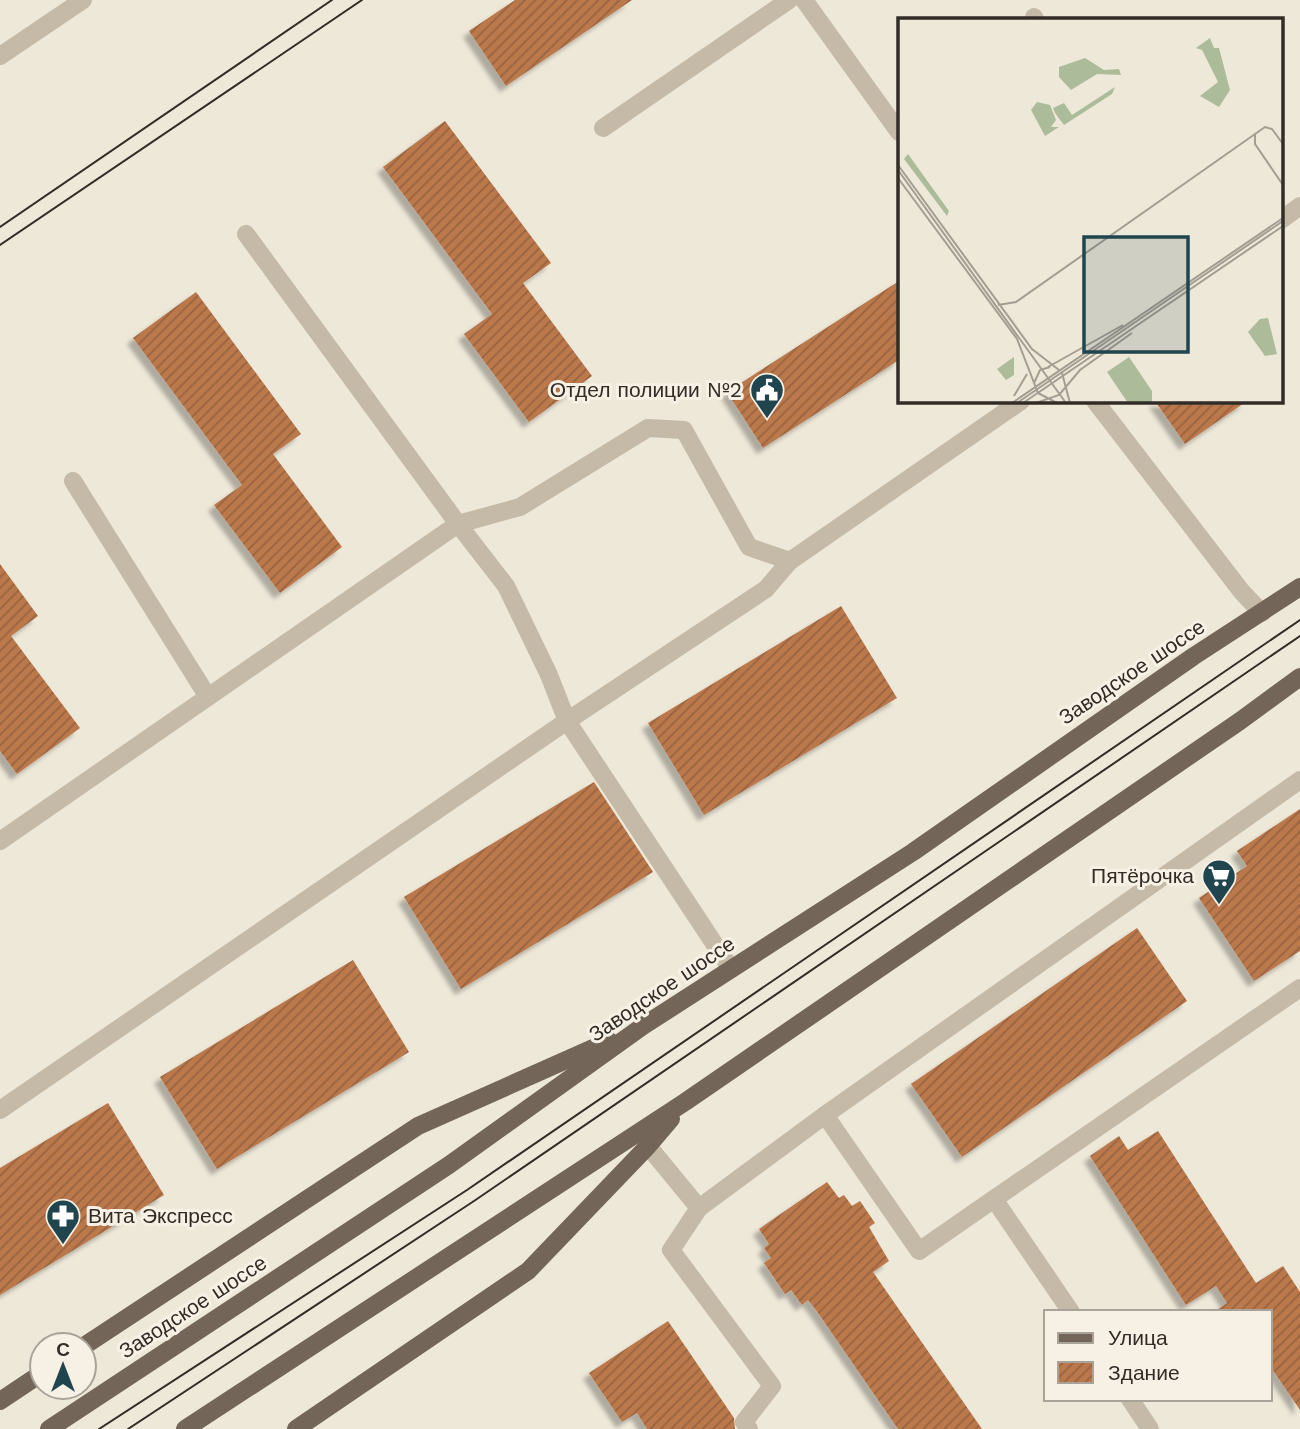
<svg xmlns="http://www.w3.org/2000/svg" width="1300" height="1429" font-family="'Work Sans',sans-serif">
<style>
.building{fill:url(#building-hatch);filter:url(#shadow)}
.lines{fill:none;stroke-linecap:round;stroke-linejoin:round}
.minor{stroke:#c5b9a7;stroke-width:18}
.major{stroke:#736659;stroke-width:18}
.tram{stroke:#322c27;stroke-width:2}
.labels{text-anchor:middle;stroke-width:6;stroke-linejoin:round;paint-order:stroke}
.poi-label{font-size:21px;fill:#322c27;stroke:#f7f1e5;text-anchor:end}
.street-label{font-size:21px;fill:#322c27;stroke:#f7f1e5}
.inset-road{fill:none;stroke:#a39d92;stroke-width:2}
.view{fill:#20454f;fill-opacity:0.15;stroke:#20454f;stroke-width:3.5}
.inset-edge{fill:none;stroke:#322c27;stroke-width:3.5}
</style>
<defs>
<pattern id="building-hatch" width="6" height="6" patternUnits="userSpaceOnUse" patternTransform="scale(1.75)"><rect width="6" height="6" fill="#ba784c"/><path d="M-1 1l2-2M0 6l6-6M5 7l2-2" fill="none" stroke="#98633f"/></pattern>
<filter id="shadow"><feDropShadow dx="-6" dy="6" stdDeviation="2" flood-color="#0004"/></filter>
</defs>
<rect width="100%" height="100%" fill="#eee8d9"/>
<!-- building -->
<g class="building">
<path d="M 515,0 L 632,0 L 506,86 L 469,31 Z"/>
<path d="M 445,121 L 551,263 L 523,283 L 592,376 L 529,422 L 464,334 L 492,314 L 383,167 Z"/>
<path d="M 899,281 L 899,360 L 763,448 L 727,392 Z"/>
<path d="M 196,292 L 301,434 L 273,454 L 342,547 L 280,593 L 214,505 L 242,485 L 133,338 Z"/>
<path d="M 1155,401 L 1247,401 L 1185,444 Z"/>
<path d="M 0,564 L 38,616 L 11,636 L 80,728 L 17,774 L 0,751 Z"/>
<path d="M 841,606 L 897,698 L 704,815 L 648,723 Z"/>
<path d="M 594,782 L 653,872 L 461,989 L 404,897 Z"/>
<path d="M 1300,809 L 1300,951 L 1254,981 L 1199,898 L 1247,866 L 1237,851 Z"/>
<path d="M 1137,928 L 1187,1001 L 962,1157 L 911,1084 Z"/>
<path d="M 353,960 L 409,1052 L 217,1169 L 160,1077 Z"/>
<path d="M 108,1103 L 164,1195 L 0,1295 L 0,1168 Z"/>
<path d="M 1158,1131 L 1256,1283 L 1283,1266 L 1300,1292 L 1300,1410 L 1270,1366 L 1270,1312 L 1214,1312 L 1227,1303 L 1216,1286 L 1186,1305 L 1090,1156 L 1119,1136 L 1128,1150 Z"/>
<path d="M 827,1182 L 839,1198 L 844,1195 L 852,1206 L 860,1201 L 875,1223 L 869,1227 L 889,1261 L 873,1272 L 982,1429 L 898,1429 L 816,1310 L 808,1300 L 802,1305 L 791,1290 L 785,1294 L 764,1263 L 771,1258 L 764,1248 L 769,1244 L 759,1229 Z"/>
<path d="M 668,1321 L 734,1418 L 735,1429 L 647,1429 L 637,1413 L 622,1422 L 589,1373 Z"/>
</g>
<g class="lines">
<!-- minor -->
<g class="minor">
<path d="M 804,0 L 899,132"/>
<path d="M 1034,17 L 1035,19"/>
<path d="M 0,56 L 83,0"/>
<path d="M 603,128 L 789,0"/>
<path d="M 1281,220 L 1300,206"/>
<path d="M 246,234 L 458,524 L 520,507 L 648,428 L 684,430 L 749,547 L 790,561 L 1021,401"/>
<path d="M 1095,401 L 1242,592 L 1262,613"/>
<path d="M 73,481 L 208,697"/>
<path d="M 0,841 L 458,524 L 506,586 L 549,675 L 567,721 L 731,969"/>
<path d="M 0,1110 L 567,721 L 766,589 L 790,561"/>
<path d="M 825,1115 L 919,1251 L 994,1199 L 1071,1312"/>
<path d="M 648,1146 L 699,1208 L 671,1250 L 772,1386 L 744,1422 L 749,1429"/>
<path d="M 994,1199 L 1300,988"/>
<path d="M 699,1208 L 825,1115 L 1300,780"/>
<path d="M 1130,1399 L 1150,1429"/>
</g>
<!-- major -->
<g class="major">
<path d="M 84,1346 L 418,1126 L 609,1041"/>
<path d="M 0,1401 L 42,1373"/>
<path d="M 49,1429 L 449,1165 L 643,1026 L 913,852 L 1194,656 L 1300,587"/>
<path d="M 185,1429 L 685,1102 L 1240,721 L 1300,677"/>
<path d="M 296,1429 L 528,1271 L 648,1146 L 671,1119"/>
</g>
<!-- tram -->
<g class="tram">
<path d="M 0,227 L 332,0"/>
<path d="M 0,245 L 362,0"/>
<path d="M 99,1429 L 467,1190 L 1300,620"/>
<path d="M 128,1429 L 474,1201 L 1300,636"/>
</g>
</g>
<!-- icons -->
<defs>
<g id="civic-pin" transform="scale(1.75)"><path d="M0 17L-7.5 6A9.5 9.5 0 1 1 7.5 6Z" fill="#20454f" stroke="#f7f1e5"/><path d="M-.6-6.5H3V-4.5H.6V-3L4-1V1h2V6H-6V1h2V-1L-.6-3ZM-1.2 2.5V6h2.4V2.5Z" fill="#fff"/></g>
<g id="supermarket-pin" transform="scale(1.75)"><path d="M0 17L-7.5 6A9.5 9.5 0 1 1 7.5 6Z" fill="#20454f" stroke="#f7f1e5"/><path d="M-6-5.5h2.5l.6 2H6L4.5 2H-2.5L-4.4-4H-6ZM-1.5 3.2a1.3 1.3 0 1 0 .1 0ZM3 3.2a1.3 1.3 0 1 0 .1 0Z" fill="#fff"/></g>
<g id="pharmacy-pin" transform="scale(1.75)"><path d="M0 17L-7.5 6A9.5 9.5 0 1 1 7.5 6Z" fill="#20454f" stroke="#f7f1e5"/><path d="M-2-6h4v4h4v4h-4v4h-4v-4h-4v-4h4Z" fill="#fff"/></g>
</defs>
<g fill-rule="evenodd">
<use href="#civic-pin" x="767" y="390"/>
<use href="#supermarket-pin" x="1219" y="876"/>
<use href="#pharmacy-pin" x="63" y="1216"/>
</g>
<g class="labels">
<!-- poi labels -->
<g class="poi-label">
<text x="742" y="397">Отдел полиции №2</text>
<text x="1194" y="883">Пятёрочка</text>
<text x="88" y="1223" text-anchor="start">Вита Экспресс</text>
</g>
<!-- street labels -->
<g class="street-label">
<text transform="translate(1132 672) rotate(-34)" y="7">Заводское шоссе</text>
<text transform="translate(662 989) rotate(-34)" y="7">Заводское шоссе</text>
<text transform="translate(193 1307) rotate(-33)" y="7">Заводское шоссе</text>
</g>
</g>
<!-- overview -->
<g transform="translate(898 18)">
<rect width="385" height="385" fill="#eee8d9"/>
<path d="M 116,339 L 116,357 L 108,362 L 99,351 Z" fill="#acbc9b"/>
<path d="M 312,20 L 316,30 L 321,30 L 332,72 L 321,89 L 302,78 L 320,64 L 304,32 L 298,30 ZM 187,40 L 206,52 L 221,51 L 223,57 L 199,56 L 173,72 L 161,59 L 161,49 ZM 217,69 L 214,76 L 166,107 L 157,95 L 155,90 L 166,85 L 174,97 ZM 139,84 L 152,87 L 158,102 L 153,109 L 161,109 L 147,118 L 133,92 ZM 10,136 L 51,193 L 49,198 L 6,141 ZM 370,300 L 379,336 L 367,338 L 350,314 L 362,301 Z" fill="#acbc9b"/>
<path d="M 231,339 L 254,373 L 254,385 L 230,385 L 209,354 Z" fill="#acbc9b"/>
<path class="inset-road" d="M 357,116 L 357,126 L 385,167M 0,147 L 134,331 L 161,352M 0,152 L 168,385M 0,160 L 119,321 L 140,375 L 159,385M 100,287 L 118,284 L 367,109 L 374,111 L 385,126M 150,349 L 225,307M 164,355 L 172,385M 136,365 L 142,352 L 152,349M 116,378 L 129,356M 114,385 L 385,200M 119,385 L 385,203M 125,385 L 385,208M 138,385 L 161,377 L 182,352 L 234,315"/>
<path class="view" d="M 186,219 L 290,219 L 290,334 L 186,334 Z"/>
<rect width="385" height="385" class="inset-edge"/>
</g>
<!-- legend -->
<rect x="1044" y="1310" width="228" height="91" fill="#f7f1e5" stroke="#a8a299" stroke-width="2"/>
<rect x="1058" y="1333" width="35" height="10" fill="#736659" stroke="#a8a299" stroke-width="2"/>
<text x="1108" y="1345" font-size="21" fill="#322c27">Улица</text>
<rect x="1058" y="1362" width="35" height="21" fill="url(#building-hatch)" stroke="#a8a299" stroke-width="2"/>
<text x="1108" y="1380" font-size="21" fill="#322c27">Здание</text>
<!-- north arrow -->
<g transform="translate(63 1366)"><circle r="33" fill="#f7f1e5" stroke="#a8a299" stroke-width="2"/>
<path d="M0-5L12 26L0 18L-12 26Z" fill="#20454f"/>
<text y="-10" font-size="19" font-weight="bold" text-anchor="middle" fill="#322c27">С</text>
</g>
</svg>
